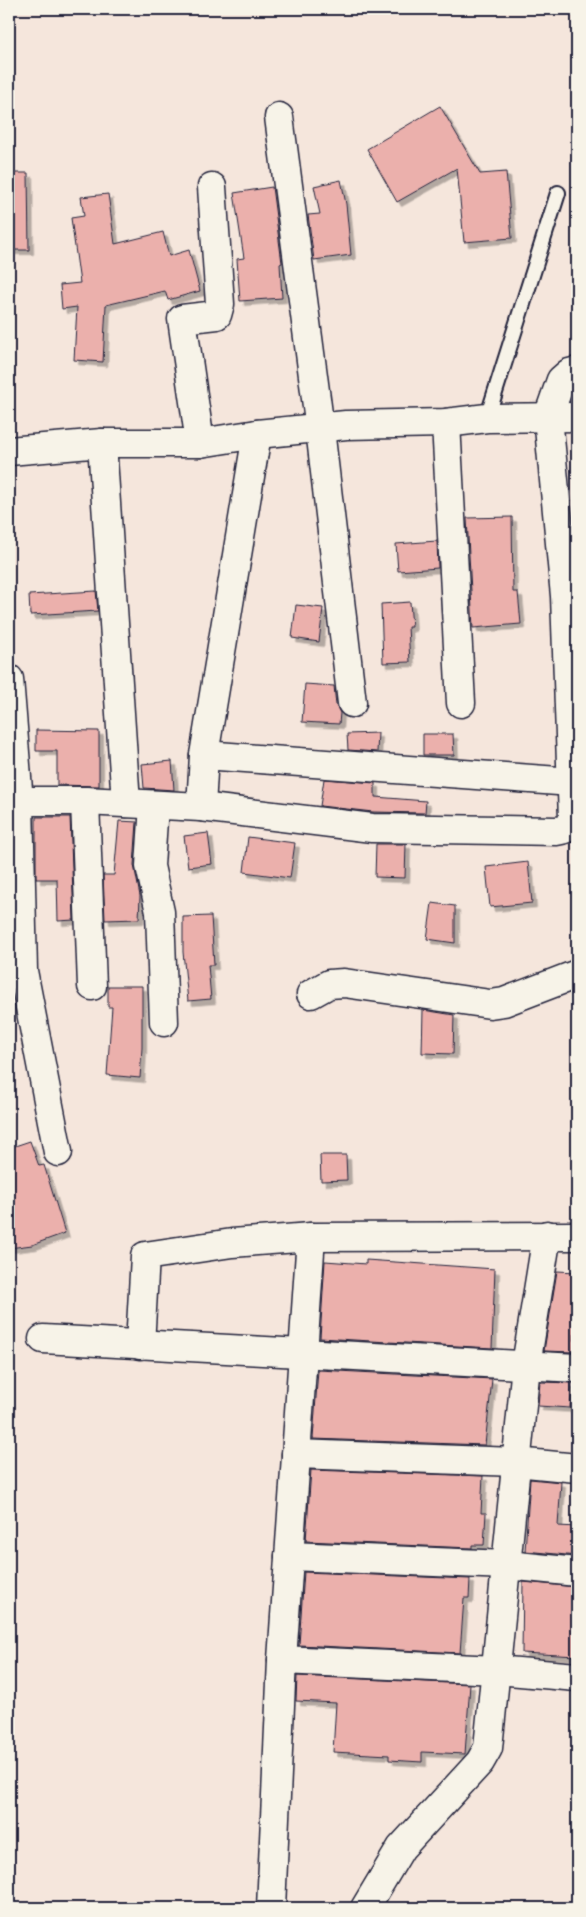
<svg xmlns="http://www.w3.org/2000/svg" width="586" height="1917" font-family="'Playpen Sans',sans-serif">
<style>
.building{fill:#ebb0ac;stroke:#22223b;filter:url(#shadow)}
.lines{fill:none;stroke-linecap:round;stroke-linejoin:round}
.lane-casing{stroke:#22223b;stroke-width:18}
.street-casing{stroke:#22223b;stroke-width:31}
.secondary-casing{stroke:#22223b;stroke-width:31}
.lane{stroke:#f7f3e8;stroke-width:14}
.street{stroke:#f7f3e8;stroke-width:28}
.secondary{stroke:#f7f3e8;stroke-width:28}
</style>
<defs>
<filter id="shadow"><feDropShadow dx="4.5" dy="4.5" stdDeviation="0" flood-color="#0004"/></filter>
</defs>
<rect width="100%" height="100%" fill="#f5e6dc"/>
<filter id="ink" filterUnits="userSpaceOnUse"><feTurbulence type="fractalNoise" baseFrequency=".02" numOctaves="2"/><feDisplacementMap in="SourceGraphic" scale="10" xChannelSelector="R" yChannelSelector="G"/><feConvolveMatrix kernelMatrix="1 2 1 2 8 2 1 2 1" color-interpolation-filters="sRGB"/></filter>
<g filter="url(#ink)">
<!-- building -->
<g class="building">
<path d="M 440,106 L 480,174 L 506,172 L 512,238 L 464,242 L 457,168 L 397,202 L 367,149 Z"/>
<path d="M 9,173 L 28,173 L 29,250 L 9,250 Z"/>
<path d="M 341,180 L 346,204 L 351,255 L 314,260 L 308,215 L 320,214 L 314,186 Z"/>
<path d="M 272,187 L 282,263 L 280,264 L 282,298 L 240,301 L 237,259 L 244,258 L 234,193 Z"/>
<path d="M 108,194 L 115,244 L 163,232 L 169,256 L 189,250 L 200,291 L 168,300 L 165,291 L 106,305 L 103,362 L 74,360 L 77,307 L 62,309 L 60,285 L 80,283 L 71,218 L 84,216 L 81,197 Z"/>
<path d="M 512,517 L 513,592 L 518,592 L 521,624 L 473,628 L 467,518 Z"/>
<path d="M 437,541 L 438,568 L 398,571 L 396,544 Z"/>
<path d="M 96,591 L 98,611 L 30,615 L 29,595 Z"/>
<path d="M 410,602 L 412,627 L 408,627 L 410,662 L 383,663 L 381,604 Z"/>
<path d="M 296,605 L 323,608 L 319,642 L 292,638 Z"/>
<path d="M 305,684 L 334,686 L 336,705 L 340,713 L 339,724 L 302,722 Z"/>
<path d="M 36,730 L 99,731 L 99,786 L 57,785 L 57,751 L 36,751 Z"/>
<path d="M 378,733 L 377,752 L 348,750 L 347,734 Z"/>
<path d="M 423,734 L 453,734 L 454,755 L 423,755 Z"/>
<path d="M 172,761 L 174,790 L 144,788 L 142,764 Z"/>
<path d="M 324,779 L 375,783 L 375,797 L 426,801 L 425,813 L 373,812 L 320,806 Z"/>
<path d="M 36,817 L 70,817 L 74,920 L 58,921 L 57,879 L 36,879 Z"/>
<path d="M 119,821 L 137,822 L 134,865 L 140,896 L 139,919 L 105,920 L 103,875 L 114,875 Z"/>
<path d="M 208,833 L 212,864 L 188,867 L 184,836 Z"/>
<path d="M 248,837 L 295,843 L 290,878 L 244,872 Z"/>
<path d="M 376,844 L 406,844 L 405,878 L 375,877 Z"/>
<path d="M 528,862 L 532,903 L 490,907 L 486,867 Z"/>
<path d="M 432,903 L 455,906 L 455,943 L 427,939 Z"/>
<path d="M 211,916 L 214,965 L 208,965 L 211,999 L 188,1001 L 183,952 L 183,917 Z"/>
<path d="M 108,986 L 142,986 L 142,1048 L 140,1078 L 107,1075 L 112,1007 L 108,1007 Z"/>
<path d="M 423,1010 L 454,1015 L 453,1054 L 422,1053 Z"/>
<path d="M 30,1141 L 39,1166 L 44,1165 L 65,1233 L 32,1245 L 9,1248 L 9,1148 Z"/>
<path d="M 320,1155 L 346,1155 L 347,1180 L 321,1181 Z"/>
<path d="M 366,1260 L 495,1269 L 492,1348 L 320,1338 L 325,1261 L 366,1264 Z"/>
<path d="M 557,1271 L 577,1272 L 574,1352 L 544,1351 Z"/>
<path d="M 318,1370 L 492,1379 L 485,1445 L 313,1439 Z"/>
<path d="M 540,1382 L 572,1383 L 570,1408 L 538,1406 Z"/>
<path d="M 311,1470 L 483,1476 L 481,1513 L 486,1513 L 484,1545 L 472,1545 L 472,1548 L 306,1541 Z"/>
<path d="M 530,1479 L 561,1482 L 558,1526 L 577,1527 L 577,1556 L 525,1551 Z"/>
<path d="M 304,1572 L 470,1579 L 469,1598 L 464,1598 L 460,1653 L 299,1645 Z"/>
<path d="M 523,1582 L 577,1587 L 577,1656 L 522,1653 Z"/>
<path d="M 297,1676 L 470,1684 L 465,1754 L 422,1752 L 422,1762 L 389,1760 L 389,1755 L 333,1752 L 336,1703 L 296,1701 Z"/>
</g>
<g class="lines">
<!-- lane casing -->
<g class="lane-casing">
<path id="lane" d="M 487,418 L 558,193"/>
</g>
<!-- street casing -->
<g class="street-casing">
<g id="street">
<path d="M 279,117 L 320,429 L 352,703"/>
<path d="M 446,423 L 461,703"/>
<path d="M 102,443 L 126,803"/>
<path d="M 200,443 L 182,319 L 217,315 L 220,304 L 212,187"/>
<path d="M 9,679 L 19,802 L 23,971 L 58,1152"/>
<path d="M 204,755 L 572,782"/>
<path d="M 9,801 L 85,801 L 201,807 L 372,828 L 556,831 C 565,830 570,828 573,819 L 565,596 L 548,417 L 561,380 L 569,373 L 577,371"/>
<path d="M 85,801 L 92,986"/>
<path d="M 154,805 L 150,866 L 160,912 L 164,1022"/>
<path d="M 201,807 L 204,755 L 257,434"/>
<path d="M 311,994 L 329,984 L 344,983 L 490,1004 L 504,1002 L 577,974"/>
<path d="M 43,1339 L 577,1368"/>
<path d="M 140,1345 L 145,1256 L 232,1243 L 311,1237 L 577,1236"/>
<path d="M 296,1454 L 516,1462 L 577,1468"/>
<path d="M 289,1556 L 507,1565 L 577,1572"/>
<path d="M 282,1660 L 497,1670 L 577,1677"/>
<path d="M 271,1908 L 282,1660 L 311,1237"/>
<path d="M 365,1908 L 401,1848 L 480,1762 L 488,1748 L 526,1365 L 547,1235"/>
</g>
</g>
<!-- secondary casing -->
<g class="secondary-casing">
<path id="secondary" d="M 9,451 L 102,443 L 200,443 L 257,434 L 346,425 L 446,423 L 487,418 L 577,417"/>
</g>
<!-- lane -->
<use href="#lane" class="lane"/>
<!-- street -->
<use href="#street" class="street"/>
<!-- secondary -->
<use href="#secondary" class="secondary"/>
</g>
</g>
<!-- margin -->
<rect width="586" height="1917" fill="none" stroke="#f7f3e8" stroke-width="30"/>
<rect x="15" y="15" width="556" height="1887" fill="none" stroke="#22223b" stroke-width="2" filter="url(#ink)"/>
</svg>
